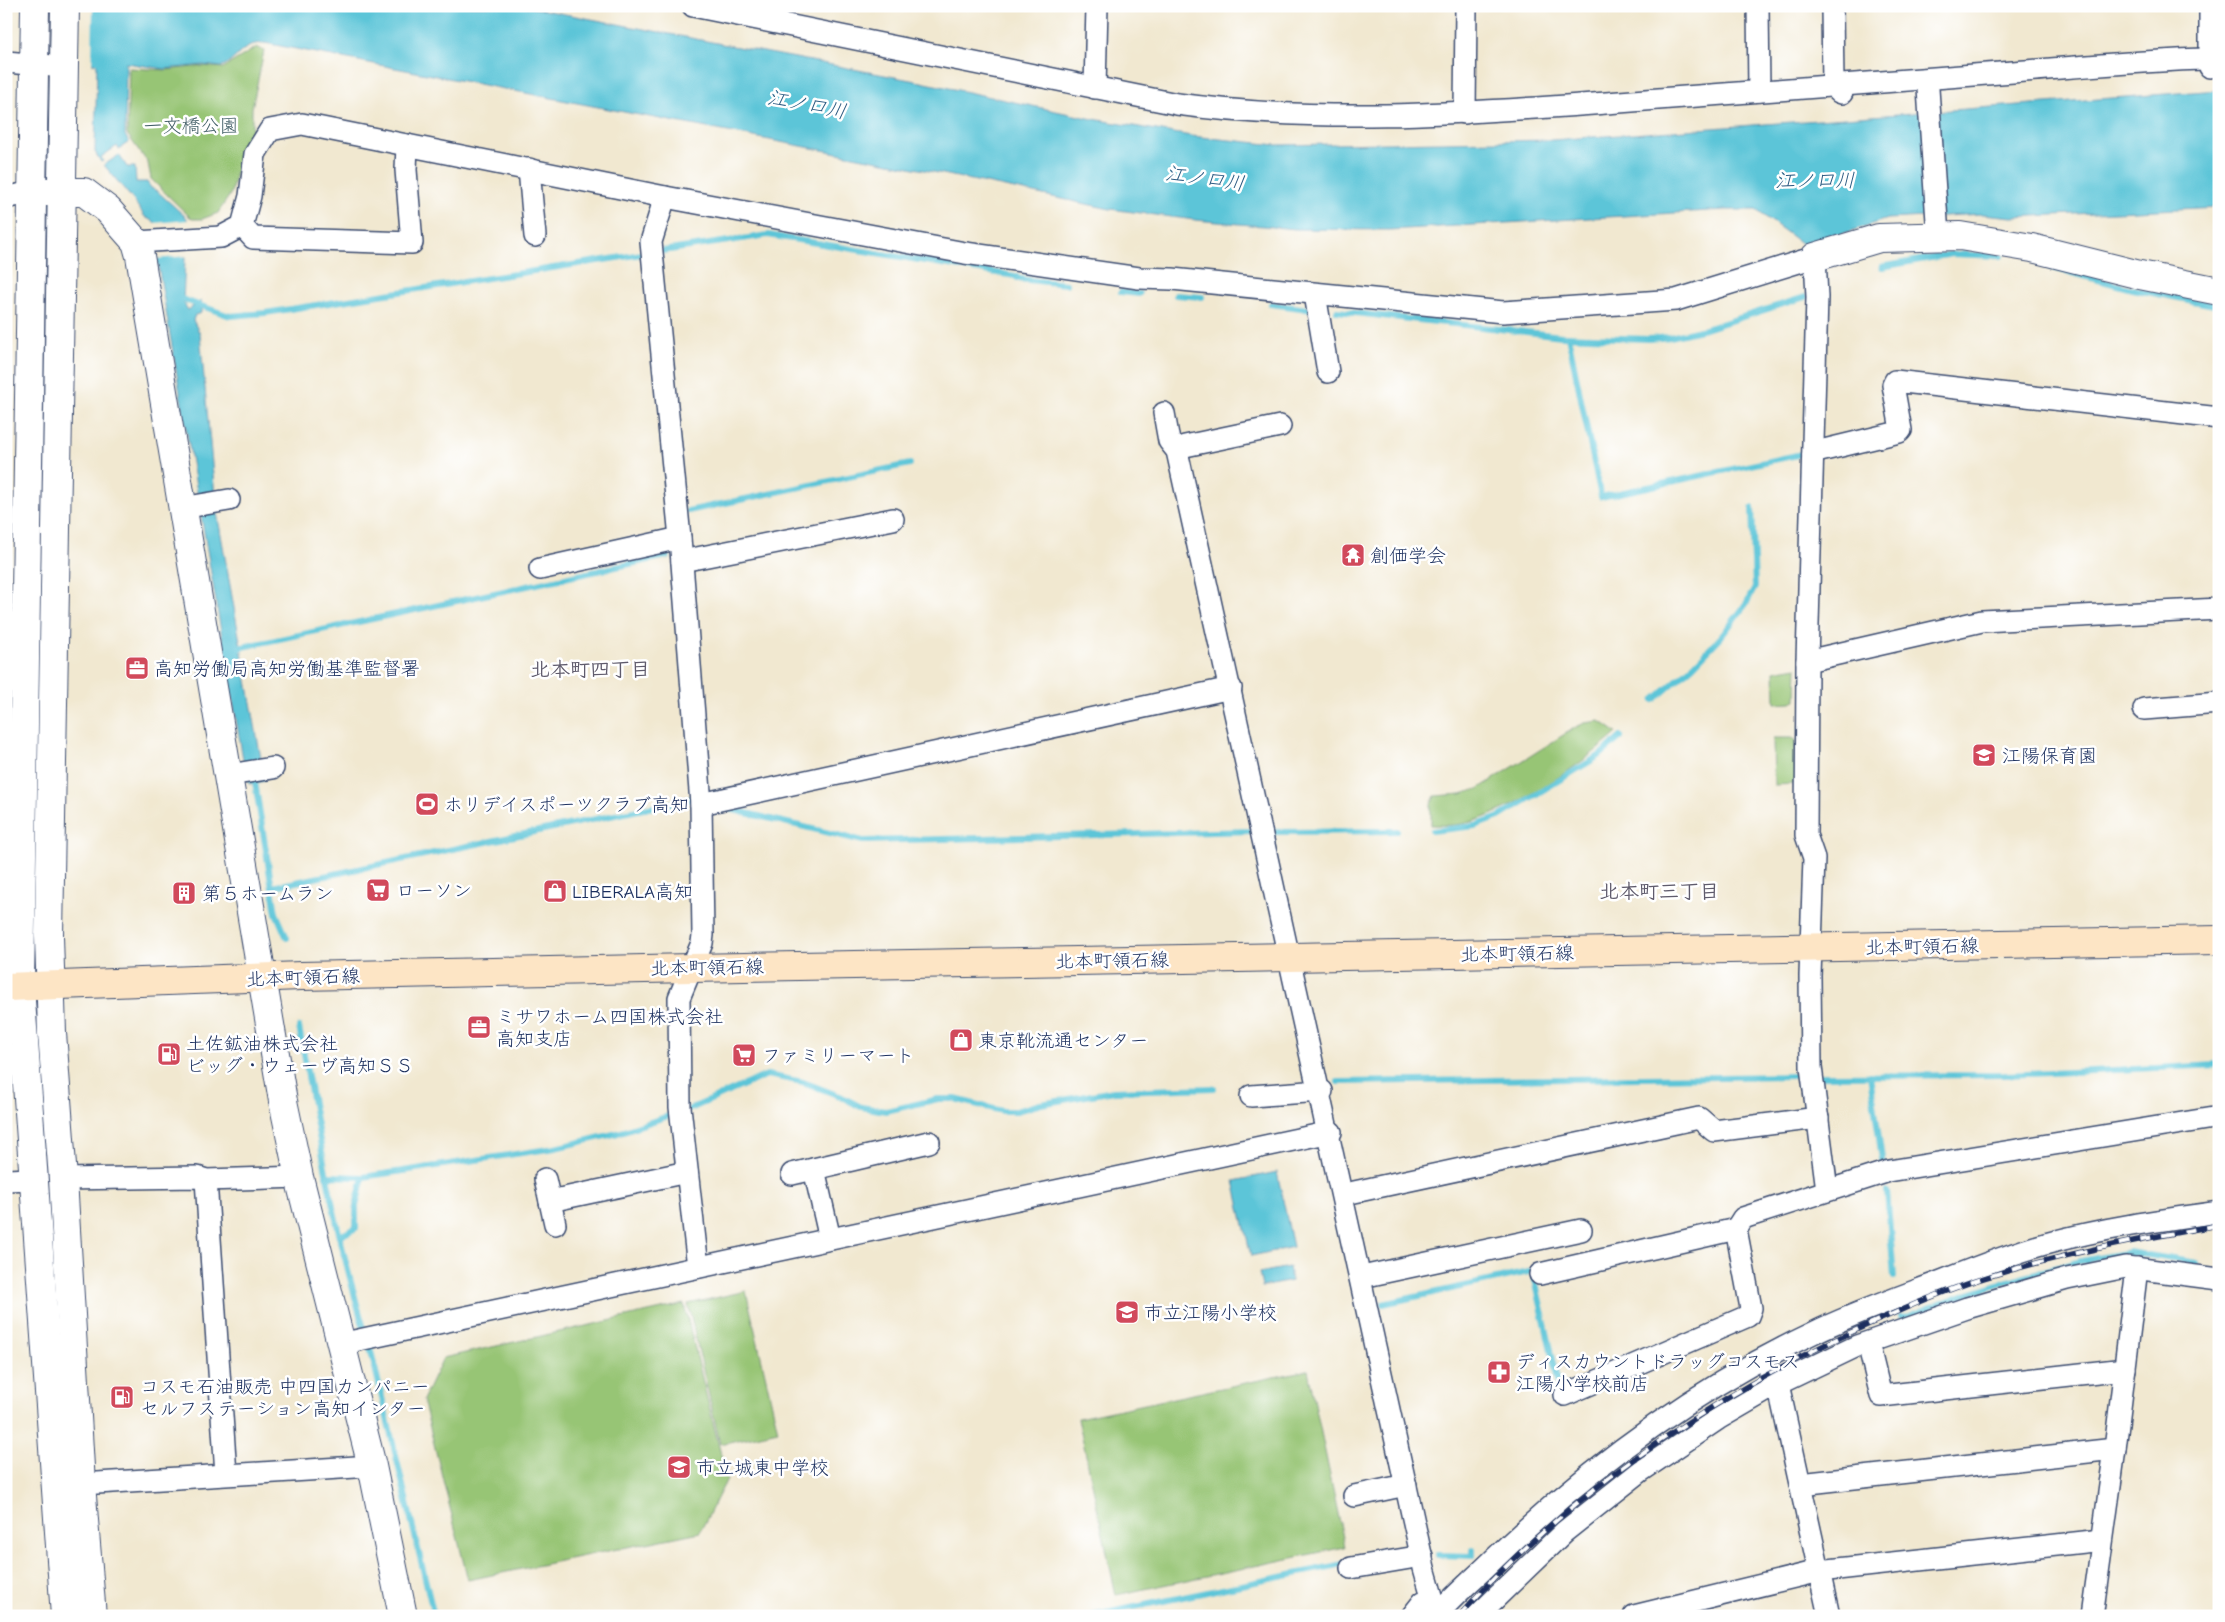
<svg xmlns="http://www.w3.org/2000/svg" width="2225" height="1622" font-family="'Comic Neue','Klee One',sans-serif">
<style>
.green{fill:#97c574;stroke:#597a69}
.water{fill:#5cc5d8;stroke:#3c7a9b}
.pier{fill:#f1e8d0}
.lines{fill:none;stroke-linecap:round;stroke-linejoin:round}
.stream{stroke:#5cc5d8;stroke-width:6}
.minor-casing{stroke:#3b4b6f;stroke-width:24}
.tertiary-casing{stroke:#3b4b6f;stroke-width:30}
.secondary-casing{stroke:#3b4b6f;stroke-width:30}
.minor{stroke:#fff;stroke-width:21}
.tertiary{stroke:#fff;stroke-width:28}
.secondary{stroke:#fde5c5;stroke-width:28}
.rail-casing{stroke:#1b2f5e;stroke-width:5.5}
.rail{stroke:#fff;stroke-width:4;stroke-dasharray:11;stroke-linecap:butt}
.labels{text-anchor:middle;stroke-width:5;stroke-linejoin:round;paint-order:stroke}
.park-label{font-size:19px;fill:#405c65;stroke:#fff}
.poi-label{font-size:19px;fill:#1b2f5e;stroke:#fff;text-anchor:start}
.street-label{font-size:19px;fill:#1b2f5e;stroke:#fff}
.water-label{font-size:20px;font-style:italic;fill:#2e5c83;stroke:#fff}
.neighbourhood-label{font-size:20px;font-weight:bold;fill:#605c6d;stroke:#fff}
</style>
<rect width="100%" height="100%" fill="#fff"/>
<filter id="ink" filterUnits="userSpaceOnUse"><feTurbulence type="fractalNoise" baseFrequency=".02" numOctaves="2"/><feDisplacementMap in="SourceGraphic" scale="10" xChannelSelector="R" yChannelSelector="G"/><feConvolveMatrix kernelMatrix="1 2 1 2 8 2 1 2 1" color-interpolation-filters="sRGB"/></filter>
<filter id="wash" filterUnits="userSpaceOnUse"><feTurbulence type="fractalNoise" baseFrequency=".0096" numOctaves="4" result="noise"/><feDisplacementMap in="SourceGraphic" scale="20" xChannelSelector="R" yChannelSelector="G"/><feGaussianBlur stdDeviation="1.12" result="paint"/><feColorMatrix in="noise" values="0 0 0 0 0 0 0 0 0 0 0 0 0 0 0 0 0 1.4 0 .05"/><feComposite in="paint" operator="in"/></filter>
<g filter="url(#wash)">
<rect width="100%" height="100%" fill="#f1e8d0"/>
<!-- green -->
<g class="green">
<path d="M 257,47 L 264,51 L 252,108 L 252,131 L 241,152 L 231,193 L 218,213 L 202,219 L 192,219 L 151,179 L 148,163 L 127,134 L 129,68 L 166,70 L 203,66 L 223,68 Z"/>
<path d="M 1797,667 L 1796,700 L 1792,702 L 1775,703 L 1774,671 Z"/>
<path d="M 1600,721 L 1617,733 C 1583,764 1508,815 1462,824 C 1453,826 1441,825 1431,825 L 1431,804 L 1435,796 L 1461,794 L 1478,789 L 1576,727 L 1585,723 Z"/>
<path d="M 1773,738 L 1791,738 L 1795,740 L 1797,784 L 1774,785 Z"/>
<path d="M 746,1291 L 778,1431 L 720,1444 L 688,1304 Z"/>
<path d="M 684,1304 L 727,1479 L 700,1532 L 468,1580 L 423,1400 L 443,1358 Z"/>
<path d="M 1308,1370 L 1345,1547 L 1116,1595 L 1078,1418 Z"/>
</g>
<!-- water -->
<g class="water">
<path d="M 6,6 L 523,6 L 921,82 L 1093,119 L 1191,136 L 1277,145 L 1552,140 L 2219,90 L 2219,207 L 2012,217 L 1983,214 L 1887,219 L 1805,246 L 1756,210 L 1725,210 L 1388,230 L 1296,229 L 1195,220 L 1110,209 L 905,166 L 265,43 L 254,44 L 243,50 L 230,62 L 221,67 L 203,65 L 165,69 L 126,63 L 125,135 L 129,142 L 119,149 L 117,146 L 101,157 L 103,161 L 101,162 L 95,152 L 97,64 L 6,47 Z"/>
<path d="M 119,155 L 127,167 L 135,167 L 136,182 L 147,182 L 151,188 L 157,191 L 187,218 L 183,302 L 188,310 L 201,301 L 201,313 L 195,315 L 193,320 L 200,334 L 216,507 L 265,781 L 249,784 L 243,759 L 157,259 L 156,223 L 145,217 L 134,201 L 104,165 Z"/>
<path d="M 1277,1172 L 1293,1247 L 1251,1256 L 1234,1181 Z"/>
<path d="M 1289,1267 L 1291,1281 L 1262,1287 L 1259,1273 Z"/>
</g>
<!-- pier -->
<g class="pier">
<path d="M 6,6 L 93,6 L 92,65 L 6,49 Z"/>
<path d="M 189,220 L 187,256 L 156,259 L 154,223 Z"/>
</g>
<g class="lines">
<!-- stream -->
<g class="stream">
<path d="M 663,251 L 768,235 L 1015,276 L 1019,279 L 1066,284"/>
<path d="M 1882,267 L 1952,254 L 2001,256"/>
<path d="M 2050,267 L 2132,289 L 2219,306"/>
<path d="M 1121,292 L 1139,294"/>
<path d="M 1176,295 L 1202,297"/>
<path d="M 179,298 L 230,316 L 265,313 L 642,254"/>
<path d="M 1271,304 L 1308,309"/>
<path d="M 1337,311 L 1562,336 L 1649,339 L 1670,337 L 1705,329 L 1805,297"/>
<path d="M 1568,336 L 1601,497 L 1802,454"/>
<path d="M 688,511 L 910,464"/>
<path d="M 233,649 L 667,556"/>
<path d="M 1654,700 L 1693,666 L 1721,637 L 1746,604 L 1755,587 L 1752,508"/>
<path d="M 254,776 L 276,913 L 287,938"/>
<path d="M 721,807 L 863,841 L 1253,831"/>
<path d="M 1432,831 L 1475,826 L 1499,817 L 1599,756 L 1621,737"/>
<path d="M 1274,832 L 1397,831"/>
<path d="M 272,887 L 691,799"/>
<path d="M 299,1027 C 319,1136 337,1246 371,1351 L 434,1616"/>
<path d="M 1870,1075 L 1883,1166"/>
<path d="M 1821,1076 L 2005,1075 L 2219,1065"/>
<path d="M 1338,1082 L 1794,1076"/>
<path d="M 690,1109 L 767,1075 L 803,1082 L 840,1096 L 861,1107 L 886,1111 L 938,1099 L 955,1099 L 1002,1111 L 1016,1111 L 1041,1104 L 1114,1091 L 1214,1088"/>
<path d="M 326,1176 L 363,1177"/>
<path d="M 1887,1192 L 1894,1277"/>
<path d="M 340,1236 L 356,1228 L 356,1206 L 363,1177 L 555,1148 L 618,1133 L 671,1115"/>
<path d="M 1383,1304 L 1533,1271 L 1559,1385"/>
<path d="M 1901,1317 L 1904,1318 L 1965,1294 L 2021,1277 L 2081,1261 L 2129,1252 L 2197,1263"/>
<path d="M 1438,1555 L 1473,1556 L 1473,1550"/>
<path d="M 1091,1616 L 1348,1563"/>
</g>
</g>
</g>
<g filter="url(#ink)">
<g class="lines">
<!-- minor casing -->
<g class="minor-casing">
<g id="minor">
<path d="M 693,6 L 1177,104 C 1316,123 1454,114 1593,104 C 1733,93 1873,82 2013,72 C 2078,67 2144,60 2210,59"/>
<path d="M 1758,6 L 1759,91"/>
<path d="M 1832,6 L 1833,85 L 1839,92 L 1842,93"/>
<path d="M 6,62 L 64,67"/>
<path d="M 2210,67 L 2210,6"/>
<path d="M 1095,88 L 1097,6"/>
<path d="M 1928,89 L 1938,236"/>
<path d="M 1465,113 L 1466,6"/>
<path d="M 529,169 L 535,236"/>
<path d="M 665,197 L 651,242 L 680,538 L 701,804 L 703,935 L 702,943 L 679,998 L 680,1107 L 698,1267"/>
<path d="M 6,198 L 31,192"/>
<path d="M 242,226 L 253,238 L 412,243 L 406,170 L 407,145"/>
<path d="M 136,242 L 221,237 L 242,226 L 250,196 L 255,154 L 270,130 L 302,124 L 665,197 L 965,253 L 1139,278 L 1172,279 L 1503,312 L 1676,300 L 1815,257 L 1817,297 L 1807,661 L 1806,835 L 1814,858 L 1810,976 L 1811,1067 L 1827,1190"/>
<path d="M 1315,294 L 1328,372"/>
<path d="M 1164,413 L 1169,441 L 1177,451 C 1261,823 1345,1195 1424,1568 L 1434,1603 L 1441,1616"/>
<path d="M 1177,451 L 1185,446 L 1280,426"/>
<path d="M 1813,455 L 1820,451 L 1899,432 L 1901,430 L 1893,385 L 1895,381 L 2219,418"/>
<path d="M 182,508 L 229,500"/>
<path d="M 682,561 L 893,519"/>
<path d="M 540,569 L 680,538"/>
<path d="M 1807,661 L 1982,621 L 2219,609"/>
<path d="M 2144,709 L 2219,703"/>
<path d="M 229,775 L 273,768"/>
<path d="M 701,804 L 1231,688"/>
<path d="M 1251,1096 L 1322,1091"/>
<path d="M 814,1169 L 830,1239"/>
<path d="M 792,1174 L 929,1142"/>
<path d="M 63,1179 L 197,1177 L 206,1180 L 299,1177"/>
<path d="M 545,1179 L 555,1224"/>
<path d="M 6,1180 L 32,1179"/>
<path d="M 206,1180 L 226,1474"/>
<path d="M 1345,1194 L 1699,1118 L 1714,1131 L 1818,1118"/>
<path d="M 550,1201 L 687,1172"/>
<path d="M 1540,1274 L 1736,1229"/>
<path d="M 1362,1277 L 1581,1230"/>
<path d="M 1868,1343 L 1881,1396 L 2125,1369"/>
<path d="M 340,1344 L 1331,1132"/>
<path d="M 1770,1374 L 1778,1384 L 1829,1616"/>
<path d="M 1565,1395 L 1748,1316 L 1751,1308 L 1736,1229 L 1743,1218 L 1889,1171 L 2219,1117"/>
<path d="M 81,1484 L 372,1466"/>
<path d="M 1800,1484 L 2115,1449"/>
<path d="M 1354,1496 L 1406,1485"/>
<path d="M 1351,1568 L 1422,1556"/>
<path d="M 1412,1616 L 1423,1602 L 1434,1603"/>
<path d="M 1436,1616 C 1454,1595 1475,1578 1494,1559 C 1588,1468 1695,1389 1813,1333 C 1854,1313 1897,1298 1939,1282 C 1974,1268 2009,1254 2045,1244 C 2102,1228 2161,1220 2219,1212"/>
<path d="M 1477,1616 L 1564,1532 L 1641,1471 L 1718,1419 L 1778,1384 L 1857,1346 L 1967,1308 L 2067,1279 L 2126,1267 L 2219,1279"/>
<path d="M 1634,1616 L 1819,1571 L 2102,1540"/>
<path d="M 2092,1616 L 2115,1449 L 2137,1268"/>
</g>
</g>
<!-- tertiary casing -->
<g class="tertiary-casing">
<g id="tertiary">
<path d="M 35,6 L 20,986 L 65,1616"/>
<path d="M 65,6 L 49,936 L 52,1033 L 63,1179 L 81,1484 L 92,1616"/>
<path d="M 43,192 L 84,192 L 108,210 L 136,242 L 140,256 L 283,1101 L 299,1177 L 372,1466 L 403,1616"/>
<path d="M 1815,257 L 1879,238 L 1960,236 L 2032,248 L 2140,275 L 2219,291"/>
</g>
</g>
<!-- secondary casing -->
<g class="secondary-casing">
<path id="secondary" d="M 6,987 L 301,976 L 692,968 L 2219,940"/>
</g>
<!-- minor -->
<use href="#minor" class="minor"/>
<!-- tertiary -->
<use href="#tertiary" class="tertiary"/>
<!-- secondary -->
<use href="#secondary" class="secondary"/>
<!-- rail casing -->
<g class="rail-casing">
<path id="rail" d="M 1459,1616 C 1573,1487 1732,1382 1890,1315 C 1921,1301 1952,1288 1984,1278 C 2061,1254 2140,1239 2219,1225"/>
</g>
<!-- rail -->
<use href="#rail" class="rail"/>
</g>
</g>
<!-- icons -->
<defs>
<g id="temple-square" transform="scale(1.25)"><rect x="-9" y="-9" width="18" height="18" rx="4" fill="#d1495b" stroke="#fff"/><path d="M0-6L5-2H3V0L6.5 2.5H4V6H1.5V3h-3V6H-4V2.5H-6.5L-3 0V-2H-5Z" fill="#fff"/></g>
<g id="office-square" transform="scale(1.25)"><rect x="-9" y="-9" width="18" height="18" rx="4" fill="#d1495b" stroke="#fff"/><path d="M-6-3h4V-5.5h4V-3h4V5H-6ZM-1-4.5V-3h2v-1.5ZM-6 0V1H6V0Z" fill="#fff"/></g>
<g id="school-square" transform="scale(1.25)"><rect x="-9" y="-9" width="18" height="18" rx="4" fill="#d1495b" stroke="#fff"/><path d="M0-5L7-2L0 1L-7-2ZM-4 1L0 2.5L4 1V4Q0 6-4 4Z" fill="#fff"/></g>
<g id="stadium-square" transform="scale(1.25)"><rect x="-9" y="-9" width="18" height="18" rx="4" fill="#d1495b" stroke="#fff"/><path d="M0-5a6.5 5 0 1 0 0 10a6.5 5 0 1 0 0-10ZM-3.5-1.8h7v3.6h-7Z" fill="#fff"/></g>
<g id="supermarket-square" transform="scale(1.25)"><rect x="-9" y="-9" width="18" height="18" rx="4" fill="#d1495b" stroke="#fff"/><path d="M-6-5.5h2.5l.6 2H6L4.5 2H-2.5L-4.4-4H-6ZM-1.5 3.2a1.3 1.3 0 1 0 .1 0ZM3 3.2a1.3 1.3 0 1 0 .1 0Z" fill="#fff"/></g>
<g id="shop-square" transform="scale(1.25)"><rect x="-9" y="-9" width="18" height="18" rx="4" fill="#d1495b" stroke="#fff"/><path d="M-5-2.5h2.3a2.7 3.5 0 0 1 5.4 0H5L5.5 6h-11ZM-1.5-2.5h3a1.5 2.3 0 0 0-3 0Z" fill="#fff"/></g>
<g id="building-square" transform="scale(1.25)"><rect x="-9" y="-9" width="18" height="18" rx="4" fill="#d1495b" stroke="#fff"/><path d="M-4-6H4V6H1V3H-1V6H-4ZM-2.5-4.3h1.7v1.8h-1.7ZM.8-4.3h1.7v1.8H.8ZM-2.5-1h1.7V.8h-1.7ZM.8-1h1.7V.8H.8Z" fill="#fff"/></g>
<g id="fuel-square" transform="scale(1.25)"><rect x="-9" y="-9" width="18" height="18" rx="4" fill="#d1495b" stroke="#fff"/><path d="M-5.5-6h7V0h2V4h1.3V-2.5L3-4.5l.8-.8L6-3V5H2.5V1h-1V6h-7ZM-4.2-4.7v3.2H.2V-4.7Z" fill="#fff"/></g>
<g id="pharmacy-square" transform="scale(1.25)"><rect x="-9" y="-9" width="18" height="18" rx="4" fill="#d1495b" stroke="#fff"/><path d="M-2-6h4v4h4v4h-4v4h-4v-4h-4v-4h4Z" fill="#fff"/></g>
</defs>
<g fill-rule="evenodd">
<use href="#temple-square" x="1353" y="555"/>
<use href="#office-square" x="137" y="668"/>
<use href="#school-square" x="1984" y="755"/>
<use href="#stadium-square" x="427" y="804"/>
<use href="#supermarket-square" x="378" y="890"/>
<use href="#shop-square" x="555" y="891"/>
<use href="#building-square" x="184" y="893"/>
<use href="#office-square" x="479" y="1027"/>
<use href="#shop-square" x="961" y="1040"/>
<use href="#fuel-square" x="169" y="1054"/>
<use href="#supermarket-square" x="744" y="1055"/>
<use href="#school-square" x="1127" y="1312"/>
<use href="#pharmacy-square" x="1499" y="1372"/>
<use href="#fuel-square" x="122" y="1397"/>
<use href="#school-square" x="679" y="1467"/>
</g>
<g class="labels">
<!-- park labels -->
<g class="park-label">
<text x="191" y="132">一文橋公園</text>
</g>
<!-- poi labels -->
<g class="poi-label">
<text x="1370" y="562">創価学会</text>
<text x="154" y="675">高知労働局高知労働基準監督署</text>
<text x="2002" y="762">江陽保育園</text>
<text x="444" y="811">ホリデイスポーツクラブ高知</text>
<text x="396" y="897">ローソン</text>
<text x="572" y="898">LIBERALA高知</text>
<text x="202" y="900">第５ホームラン</text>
<text x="496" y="1023">ミサワホーム四国株式会社<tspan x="496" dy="22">高知支店</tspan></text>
<text x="978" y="1047">東京靴流通センター</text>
<text x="186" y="1050">土佐鉱油株式会社<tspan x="186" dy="22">ビッグ・ウェーヴ高知ＳＳ</tspan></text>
<text x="762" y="1062">ファミリーマート</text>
<text x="1144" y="1319">市立江陽小学校</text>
<text x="1516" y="1368">ディスカウントドラッグコスモス<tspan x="1516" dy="22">江陽小学校前店</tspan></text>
<text x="140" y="1393">コスモ石油販売 中四国カンパニー<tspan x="140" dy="22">セルフステーション高知インター</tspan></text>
<text x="696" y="1474">市立城東中学校</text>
</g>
<!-- street labels -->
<g class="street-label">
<text transform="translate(1922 946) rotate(-1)" y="7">北本町領石線</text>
<text transform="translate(1517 953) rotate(-1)" y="7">北本町領石線</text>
<text transform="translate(1112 960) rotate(-1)" y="7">北本町領石線</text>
<text transform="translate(707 967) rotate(-1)" y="7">北本町領石線</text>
<text transform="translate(303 977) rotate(-2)" y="7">北本町領石線</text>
</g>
<!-- water labels -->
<g class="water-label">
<text transform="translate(807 104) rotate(11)" y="7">江ノ口川</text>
<text transform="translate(1205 178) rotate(8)" y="7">江ノ口川</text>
<text x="1815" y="187">江ノ口川</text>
</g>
<!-- neighbourhood labels -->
<g class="neighbourhood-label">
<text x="590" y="676">北本町四丁目</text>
<text x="1659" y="898">北本町三丁目</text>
</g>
</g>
<!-- margin -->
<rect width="2225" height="1622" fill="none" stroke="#fff" stroke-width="25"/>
</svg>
